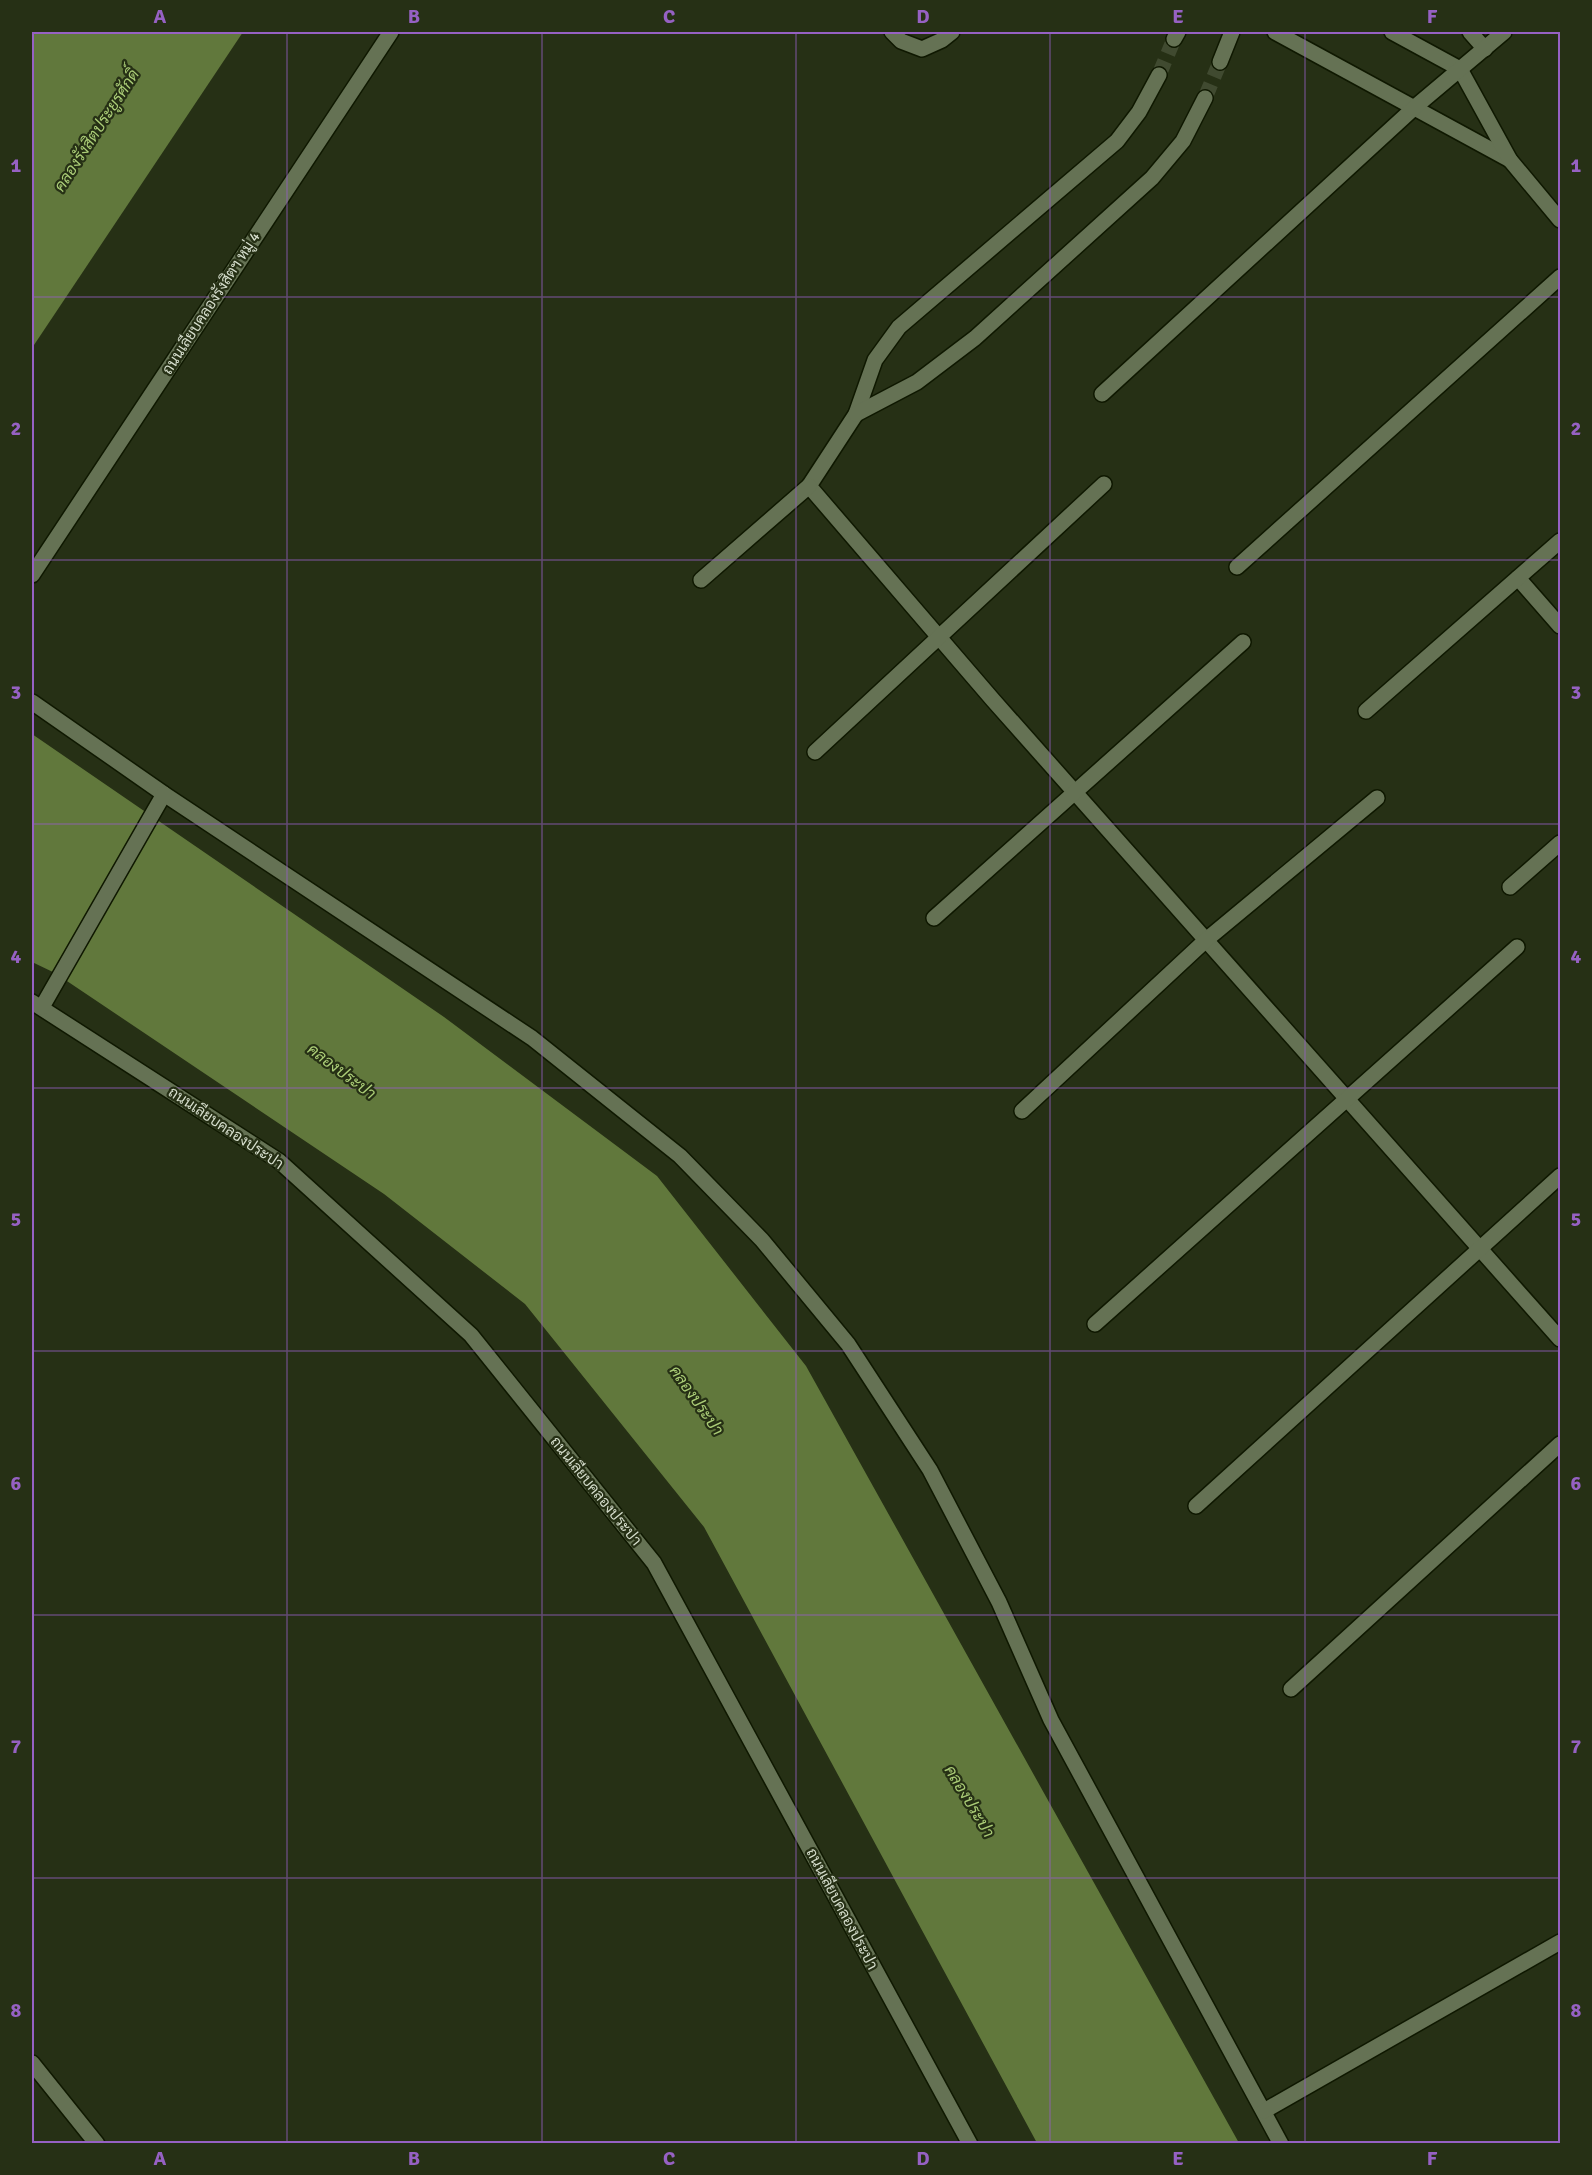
<svg xmlns="http://www.w3.org/2000/svg" width="1592" height="2175" font-family="Signika,Sarabun,sans-serif">
<style>
.water{fill:#61783c}
.lines{fill:none;stroke-linecap:round;stroke-linejoin:round}
.minor-tunnel{stroke:#404a30;stroke-width:15;stroke-dasharray:15 8;stroke-linecap:butt}
.minor-casing{stroke:#0f1800;stroke-width:18}
.minor{stroke:#657254;stroke-width:15}
.grid{fill:none;stroke:#9661c3;stroke-width:1.5;stroke-opacity:0.55}
.labels{text-anchor:middle;stroke-width:4.5;stroke-linejoin:round;paint-order:stroke}
.street-label{font-size:15px;fill:#d5ddcc;stroke:#263015}
.water-label{font-size:16px;font-style:italic;fill:#abcd77;stroke:#263015}
.neatline{fill:none;stroke:#9661c3;stroke-width:2}
.grid-label{font-size:20px;text-anchor:middle;font-weight:bold;fill:#9661c3}
</style>
<rect width="100%" height="100%" fill="#263015"/>
<!-- water -->
<g class="water">
<path d="M 32,32 L 243,32 L 32,348 Z"/>
<path d="M 32,734 L 444,1017 L 657,1176 L 806,1366 L 1239,2143 L 1037,2143 L 704,1527 L 525,1304 L 384,1194 L 55,973 L 32,962 Z"/>
</g>
<g class="lines">
<!-- minor-tunnel -->
<g class="minor-tunnel">
<path d="M 1159,75 L 1174,39"/>
<path d="M 1205,98 L 1220,62"/>
</g>
<!-- minor casing -->
<g class="minor-casing">
<g id="minor">
<path d="M 892,32 L 901,41 L 922,49 L 942,40 L 952,32"/>
<path d="M 1275,32 L 1510,160"/>
<path d="M 1392,32 L 1460,69 L 1510,160 L 1560,220"/>
<path d="M 1470,32 L 1485,49"/>
<path d="M 1174,39 L 1178,32"/>
<path d="M 1220,62 L 1232,32"/>
<path d="M 1159,75 L 1139,112 L 1117,141 L 899,327 L 875,360 L 856,414 L 809,486 L 993,700 L 1560,1339"/>
<path d="M 1102,394 L 1415,107 L 1504,32"/>
<path d="M 856,414 L 917,382 L 975,338 L 1152,178 L 1183,141 L 1205,98"/>
<path d="M 1237,567 L 1560,277"/>
<path d="M 32,575 L 391,32"/>
<path d="M 1518,578 L 1560,626"/>
<path d="M 701,580 L 809,486"/>
<path d="M 32,702 L 164,794 L 532,1038 L 680,1156 L 762,1240 L 848,1344 L 930,1470 L 999,1602 L 1051,1720 L 1281,2144"/>
<path d="M 1366,711 L 1560,541"/>
<path d="M 815,752 L 1104,484"/>
<path d="M 1510,887 L 1560,843"/>
<path d="M 934,918 L 1243,642"/>
<path d="M 32,1002 L 279,1161 L 471,1335 L 654,1563 L 970,2144"/>
<path d="M 42,1007 L 164,794"/>
<path d="M 1022,1111 L 1206,940 L 1377,798"/>
<path d="M 1095,1324 L 1517,947"/>
<path d="M 1196,1506 L 1560,1176"/>
<path d="M 1291,1689 L 1560,1444"/>
<path d="M 32,2063 L 97,2144"/>
<path d="M 1264,2111 L 1560,1942"/>
</g>
</g>
<!-- minor -->
<use href="#minor" class="minor"/>
</g>
<!-- grid -->
<path class="grid" d="M 287,32 L 287,2144M 542,32 L 542,2144M 796,32 L 796,2144M 1050,32 L 1050,2144M 1305,32 L 1305,2144M 32,297 L 1560,297M 32,560 L 1560,560M 32,824 L 1560,824M 32,1088 L 1560,1088M 32,1351 L 1560,1351M 32,1615 L 1560,1615M 32,1878 L 1560,1878"/>
<g class="labels">
<!-- street labels -->
<g class="street-label">
<text transform="translate(211 303) rotate(-57)" y="5">ถนนเลียบคลองรังสิตฯ หมู่ 4</text>
<text transform="translate(226 1128) rotate(34)" y="5">ถนนเลียบคลองประปา</text>
<text transform="translate(596 1491) rotate(51)" y="5">ถนนเลียบคลองประปา</text>
<text transform="translate(842 1909) rotate(62)" y="5">ถนนเลียบคลองประปา</text>
</g>
<!-- water labels -->
<g class="water-label">
<text transform="translate(96 130) rotate(-57)" y="6">คลองรังสิตประยูรศักดิ์</text>
<text transform="translate(342 1071) rotate(37)" y="6">คลองประปา</text>
<text transform="translate(697 1400) rotate(55)" y="6">คลองประปา</text>
<text transform="translate(970 1801) rotate(59)" y="6">คลองประปา</text>
</g>
</g>
<!-- border -->
<rect width="1592" height="2175" fill="none" stroke="#263015" stroke-width="66"/>
<rect x="33" y="33" width="1526" height="2109" class="neatline"/>
<g class="grid-label">
<text x="160" y="23">A</text>
<text x="414" y="23">B</text>
<text x="669" y="23">C</text>
<text x="923" y="23">D</text>
<text x="1178" y="23">E</text>
<text x="1432" y="23">F</text>
<text x="16" y="172">1</text>
<text x="1576" y="172">1</text>
<text x="16" y="435">2</text>
<text x="1576" y="435">2</text>
<text x="16" y="699">3</text>
<text x="1576" y="699">3</text>
<text x="16" y="963">4</text>
<text x="1576" y="963">4</text>
<text x="16" y="1226">5</text>
<text x="1576" y="1226">5</text>
<text x="16" y="1490">6</text>
<text x="1576" y="1490">6</text>
<text x="16" y="1753">7</text>
<text x="1576" y="1753">7</text>
<text x="16" y="2017">8</text>
<text x="1576" y="2017">8</text>
<text x="160" y="2165">A</text>
<text x="414" y="2165">B</text>
<text x="669" y="2165">C</text>
<text x="923" y="2165">D</text>
<text x="1178" y="2165">E</text>
<text x="1432" y="2165">F</text>
</g>
</svg>
